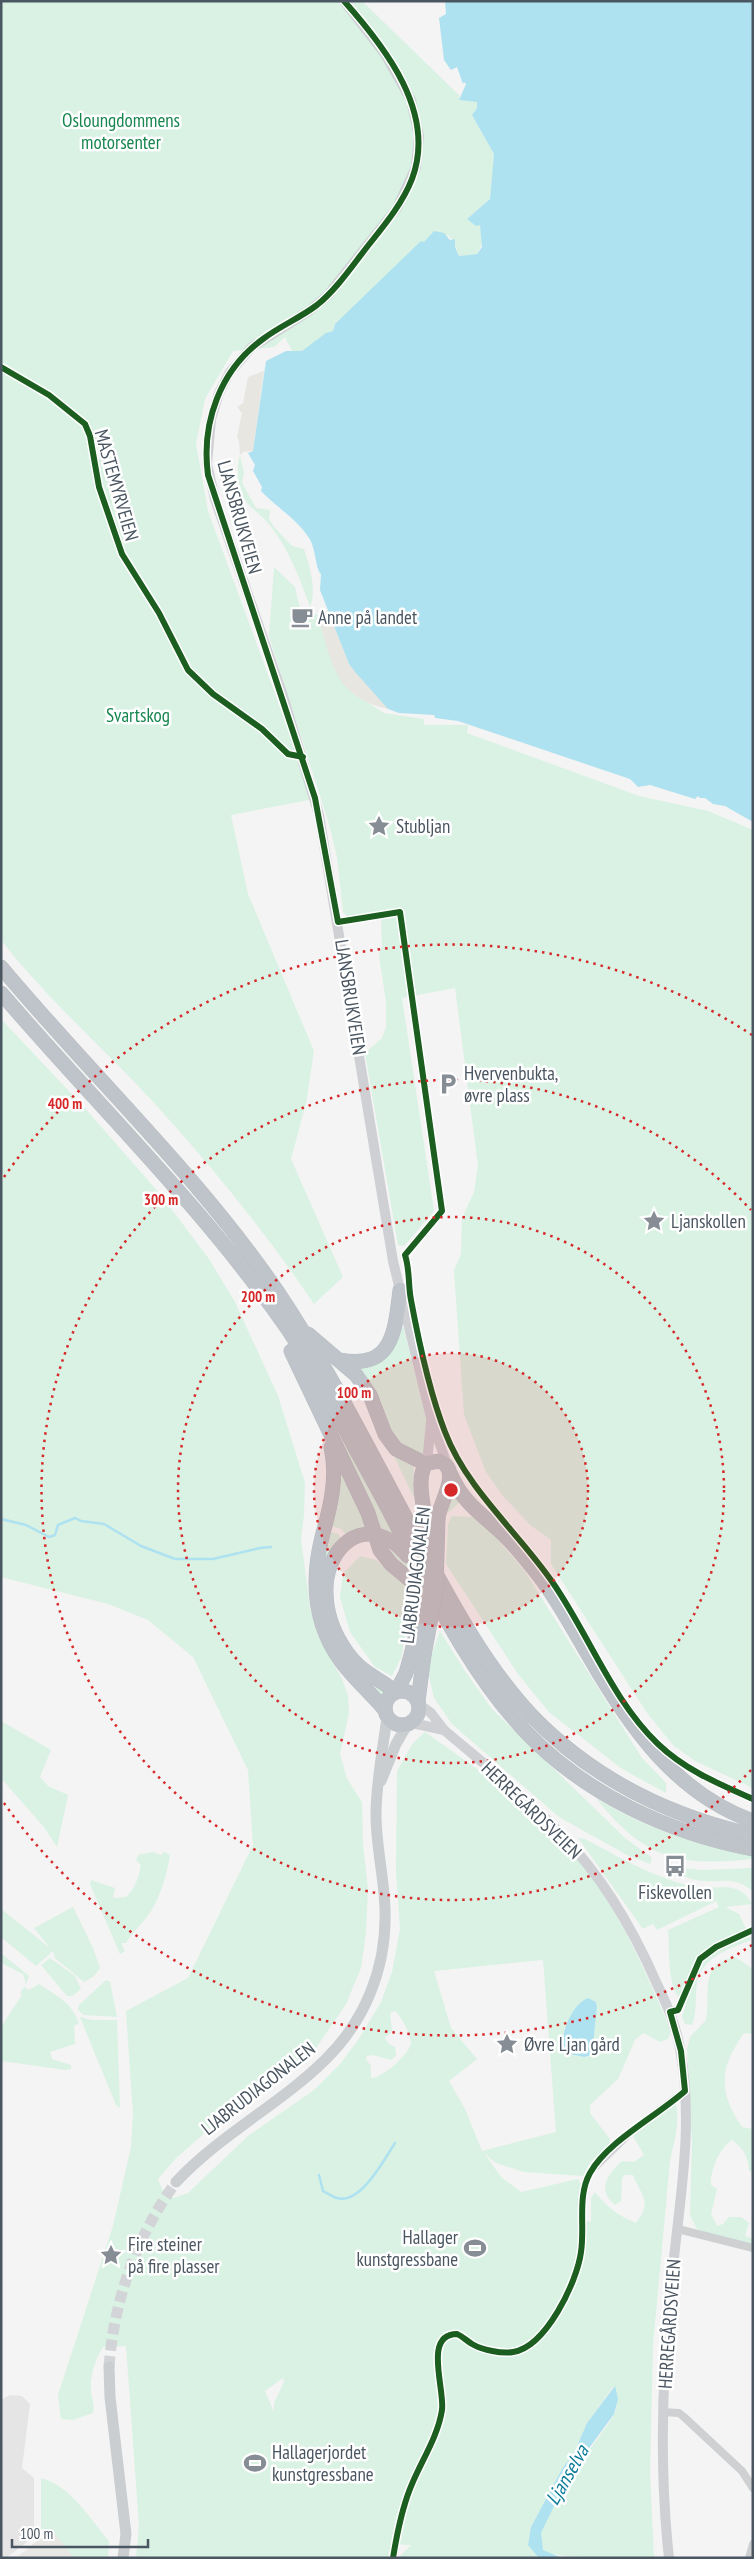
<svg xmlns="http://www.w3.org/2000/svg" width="754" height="2559" font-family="'PT Sans Narrow',sans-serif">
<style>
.commercial{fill:#e8e7e3}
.education{fill:#e6e5e6}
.green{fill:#d9f2e3;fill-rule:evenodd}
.sand{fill:#e7e6e1}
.water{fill:#aee2f0}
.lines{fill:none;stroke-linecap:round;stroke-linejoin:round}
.stream{stroke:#aee2f0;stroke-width:2.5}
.primary-tunnel{stroke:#d2d4d7;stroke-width:11;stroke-dasharray:11 5.5;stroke-linecap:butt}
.highway-casing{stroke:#b9bec3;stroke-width:15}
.street{stroke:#ced0d2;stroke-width:8}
.secondary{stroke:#ced0d4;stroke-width:10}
.primary{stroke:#caced1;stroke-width:11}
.highway{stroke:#bec4c9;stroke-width:14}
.highway-bridge-casing{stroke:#b9bec3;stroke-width:15;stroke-linecap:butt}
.highway-bridge{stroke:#bec4c9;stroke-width:14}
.cycleway-casing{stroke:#fff;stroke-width:9}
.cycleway{stroke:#1b5e20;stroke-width:6}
.ring{fill:none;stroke:#d62828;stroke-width:2.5;stroke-dasharray:2.5 5}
.labels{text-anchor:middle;stroke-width:5;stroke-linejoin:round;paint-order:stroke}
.park-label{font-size:19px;fill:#17864f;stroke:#fff}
.street-label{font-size:19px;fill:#4a5661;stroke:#fff}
.poi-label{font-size:19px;fill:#4a5661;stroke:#fff;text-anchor:start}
.water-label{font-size:20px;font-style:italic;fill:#0c7c9b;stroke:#fff}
.centre{fill:#d62828;stroke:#fff;stroke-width:2.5}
.ring-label{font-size:15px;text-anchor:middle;font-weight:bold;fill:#d62828;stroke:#fff;stroke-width:5;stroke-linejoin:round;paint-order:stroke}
</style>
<rect width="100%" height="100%" fill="#f4f4f4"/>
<!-- commercial -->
<path class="commercial" d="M 52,2529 L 74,2558 L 16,2558 Z"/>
<!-- education -->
<path class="education" d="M 10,2395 L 22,2396 L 30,2404 L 22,2468 L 34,2478 L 34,2527 L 27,2542 L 6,2558 L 1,2558 L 1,2400 Z"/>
<!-- green -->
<g class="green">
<path d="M 1,1 L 362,1 L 460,96 L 459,100 L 477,102 L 477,108 L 472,115 L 494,154 L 490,199 L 467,219 L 476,226 L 480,224 C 485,234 483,245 477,254 L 459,256 L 454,242 L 448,235 L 430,238 L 335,324 L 333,331 L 302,351 L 292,351 L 285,337 L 274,347 L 233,351 L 205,399 L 196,444 L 208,511 L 296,751 L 309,800 L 231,815 L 248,894 L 314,1051 L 306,1103 L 291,1159 L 343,1277 L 314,1304 C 269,1237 218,1174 164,1114 C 111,1054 50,1003 1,940 Z"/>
<path d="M 240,455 L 244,473 L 242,483 L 256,508 L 270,510 L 269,519 L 274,527 L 292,546 L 304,549 C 310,568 317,590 310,607 C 300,579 290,552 272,528 C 264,516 250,509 243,497 C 238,487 236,466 240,455 Z"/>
<path d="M 274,567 L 295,587 L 300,609 L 318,615 L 329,654 L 350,691 L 384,713 L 424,719 L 424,725 L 468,725 L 467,733 L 639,796 L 708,811 L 753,830 L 753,1788 L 695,1761 L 673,1745 L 647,1713 L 551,1564 L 551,1540 L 530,1525 L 503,1496 L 486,1472 L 464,1415 L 454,1270 L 461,1254 L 462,1218 L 474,1192 L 478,1166 L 455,988 L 402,998 L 434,1211 L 404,1246 L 398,1245 L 365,1053 L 382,1038 L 386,1027 L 386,1002 L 379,955 L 382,946 L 381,919 L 390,917 L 394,912 L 347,916 L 343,912 L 337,857 L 329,824 L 269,636 Z"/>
<path d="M 1,1019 L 83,1106 L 160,1194 L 209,1259 L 235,1302 L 278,1396 L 305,1483 L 304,1515 L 301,1539 L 310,1608 L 318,1636 L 342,1679 L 348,1696 L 349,1713 L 340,1754 L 347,1779 L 362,1802 L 363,1845 L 368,1889 L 366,1933 L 361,1968 L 346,2004 L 316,2048 L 222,2118 L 176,2158 L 158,2179 L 162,2189 L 173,2198 L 188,2193 L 248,2136 L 314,2090 L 341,2063 L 360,2037 L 381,2002 L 392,1972 L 400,1929 L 396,1872 L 397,1771 L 413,1743 L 425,1732 C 477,1769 540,1810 580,1861 C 620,1912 646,1972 671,2031 L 668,2039 L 660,2042 L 643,2033 L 635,2040 L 618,2079 L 590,2105 L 590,2113 L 610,2139 L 608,2148 L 591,2161 L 583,2176 L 524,2172 L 496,2163 L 484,2153 L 501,2177 L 521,2192 L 578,2179 L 582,2187 L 580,2210 L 586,2221 L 591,2222 L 591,2198 L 595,2192 C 607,2207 618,2216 636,2223 C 653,2201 641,2196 633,2175 L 624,2175 L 622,2179 L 621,2201 L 615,2205 C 596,2190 608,2174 622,2161 L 634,2162 L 644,2155 L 633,2136 L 638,2130 L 676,2104 C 680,2125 674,2141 670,2161 L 653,2345 L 650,2473 L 654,2558 C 626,2558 572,2559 548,2553 C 513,2538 609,2430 615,2412 C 618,2403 617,2395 614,2386 L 587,2423 L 575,2451 L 562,2469 L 531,2527 L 528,2545 L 539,2558 L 398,2558 L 411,2545 L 392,2544 L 390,2558 L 136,2558 L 139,2526 L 126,2346 L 103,2347 C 95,2360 90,2374 91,2390 C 91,2399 95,2403 93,2413 L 73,2420 L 61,2419 L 58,2395 L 113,2226 L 131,2147 L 133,2114 L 126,2011 L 188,1978 L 253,1845 L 248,1770 L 193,1657 L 148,1620 L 108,1604 L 1,1577 ZM 543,1960 L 556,2132 L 482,2151 L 465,2109 L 449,2081 L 477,2059 L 451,2028 L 434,1971 ZM 588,1998 L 596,2002 L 597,2007 L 592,2055 L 584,2057 L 565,2053 C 560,2038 571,2003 588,1998 ZM 395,2011 C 401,2016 411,2035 411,2043 C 410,2054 381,2079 371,2078 L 371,2066 L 366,2059 L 367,2056 L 373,2055 L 391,2060 L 396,2056 L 395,2047 L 389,2044 L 385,2038 L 392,2031 L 390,2013 ZM 283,2378 L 284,2382 L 274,2403 L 274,2412 L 265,2391 Z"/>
<path d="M 402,1322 L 427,1422 L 423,1455 L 395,1442 L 356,1366 L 363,1366 Z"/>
<path d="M 325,1405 L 399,1537 L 378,1530 Z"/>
<path d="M 392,1452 L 414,1466 L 414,1498 Z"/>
<path d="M 338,1465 L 371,1529 L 347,1535 L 341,1529 L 329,1525 Z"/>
<path d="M 455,1488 L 464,1499 L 444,1516 Z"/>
<path d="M 452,1516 L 472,1517 L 488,1528 L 524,1570 L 642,1758 L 666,1783 L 666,1793 L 622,1769 L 549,1712 L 518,1674 L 446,1564 L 448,1524 Z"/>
<path d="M 328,1531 L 338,1534 L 341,1539 C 336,1548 330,1554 326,1565 C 313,1603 333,1648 361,1674 C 368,1681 378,1685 387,1690 L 382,1699 C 373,1692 365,1682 358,1674 C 317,1629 314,1588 328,1531 Z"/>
<path d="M 380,1540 L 404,1558 L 415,1576 L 405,1570 Z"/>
<path d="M 360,1556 L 376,1560 L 414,1591 L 401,1658 L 392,1676 L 375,1667 L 350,1632 L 340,1597 L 343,1574 Z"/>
<path d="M 440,1631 L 465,1671 L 491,1708 L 625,1838 L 652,1858 L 650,1864 L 627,1855 L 559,1817 L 452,1724 L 434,1698 L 429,1676 L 430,1659 Z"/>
<path d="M 1,1721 L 51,1750 L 40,1777 L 48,1786 L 68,1795 L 57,1847 L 44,1827 L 1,1778 Z"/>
<path d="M 596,1798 C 645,1828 697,1846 753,1855 L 753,1859 C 678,1867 644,1859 596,1798 Z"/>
<path d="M 578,1838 L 585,1839 C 619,1857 659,1881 698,1887 C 721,1890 739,1880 752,1904 L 725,1907 L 739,1914 L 751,1940 C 732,1948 705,1956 698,1978 C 694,1994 698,2010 692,2025 L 685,2024 L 682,2017 L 686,2004 C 666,1994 670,1950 668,1930 L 719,1907 L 716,1901 L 657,1930 L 653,1924 L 643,1929 Z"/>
<path d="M 153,1852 L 161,1855 L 164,1852 L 170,1855 C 167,1875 159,1902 146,1918 C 139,1927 132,1933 126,1943 L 121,1943 L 125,1951 L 120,1954 L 90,1884 L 91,1880 L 115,1888 L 113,1898 L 126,1897 C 135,1889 139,1877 141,1865 L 136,1860 L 138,1855 Z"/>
<path d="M 679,1868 L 702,1870 L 753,1868 L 753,1891 C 731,1875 727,1883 704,1881 C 695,1881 686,1877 677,1874 Z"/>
<path d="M 73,1907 L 93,1948 L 100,1968 L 94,1976 L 84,1982 L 55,1958 L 53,1951 L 36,1966 L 1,1937 L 1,1909 L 50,1948 L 34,1928 Z"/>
<path d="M 1,1953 L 29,1976 L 26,1984 L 23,1974 L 1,1963 Z"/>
<path d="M 735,1957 L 753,1969 L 753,2034 L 744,2033 C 719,2068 718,2092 742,2127 L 753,2129 L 753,2171 L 749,2171 C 748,2156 744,2149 732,2140 C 720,2147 710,2170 711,2185 L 717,2189 L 711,2214 L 717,2226 L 723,2224 L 729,2217 L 741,2217 L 749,2223 L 745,2236 L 753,2239 L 753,2248 L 697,2229 L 690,2215 L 692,2142 L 687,2049 L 690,2037 L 706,2020 C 712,1993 697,1965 735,1957 Z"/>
<path d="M 50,1958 L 75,1976 L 81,1989 L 72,1996 L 67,1996 L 41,1965 Z"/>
<path d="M 106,1980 L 110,1982 L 117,2017 L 84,2015 L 78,2010 L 79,2005 Z"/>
<path d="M 39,1984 C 57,1996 71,2002 79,2023 L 74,2026 L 75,2044 L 50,2052 L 52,2059 L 71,2065 L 71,2069 L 66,2070 L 1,2061 L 1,2027 L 22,1995 L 20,1993 L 24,1987 L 29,1990 Z"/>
<path d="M 80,2017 L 92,2020 L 117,2020 L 120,2108 L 116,2105 Z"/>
<path d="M 41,2478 C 71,2486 89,2518 109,2541 L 108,2558 L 74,2558 L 52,2530 L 47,2533 L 41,2530 Z"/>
</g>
<!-- sand -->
<g class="sand">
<path d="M 264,371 L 253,451 L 243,452 L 240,455 L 239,441 L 237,437 L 242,413 L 237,407 L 243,403 L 248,377 Z"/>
<path d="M 328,610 L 349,664 L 388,709 C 334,697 331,661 318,615 Z"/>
</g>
<!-- water -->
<g class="water">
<path d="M 445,1 L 753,1 L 753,822 L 725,806 L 713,804 L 705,798 L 700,798 L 698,796 L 695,799 L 650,785 L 638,787 L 630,779 L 458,721 L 435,718 L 434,715 L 399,713 L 388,709 L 356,673 L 349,664 L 320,590 L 321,574 C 315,568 316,548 309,538 C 297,519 275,506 261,491 L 262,487 L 253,471 L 255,465 L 248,453 L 253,451 L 266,361 L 286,351 L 302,351 L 326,333 L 333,331 L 335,324 L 421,241 L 424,242 L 434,231 L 444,233 L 450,240 L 455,239 L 455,247 L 459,256 L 477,254 L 482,247 L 480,225 L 476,226 L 467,219 L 490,199 L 494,154 L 472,115 L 477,108 L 477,102 L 459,100 L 466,84 L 464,82 L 463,84 L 457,67 L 451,70 L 444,60 L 439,18 L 446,14 Z"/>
<path d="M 588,1998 L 596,2002 L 597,2007 L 592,2055 L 584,2057 L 565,2053 C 557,2039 572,2003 588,1998 Z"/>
<path d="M 615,2386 L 618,2399 L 614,2414 L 568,2477 L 541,2533 L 543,2550 L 562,2558 L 539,2558 L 528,2545 L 531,2527 L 562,2469 L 575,2451 L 587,2423 Z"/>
</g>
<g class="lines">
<!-- stream -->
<g class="stream">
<path d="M 1,1519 L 26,1525 L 49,1537 L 55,1535 L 58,1525 L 75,1518 L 81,1521 L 104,1524 L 141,1546 L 175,1559 L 213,1559 L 260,1548 L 271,1547"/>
<path d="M 319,2175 L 323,2191 C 327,2193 333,2197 337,2198 C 361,2205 385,2158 395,2143"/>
</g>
<!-- primary-tunnel -->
<path class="primary-tunnel" d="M 109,2367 C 114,2300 136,2237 176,2182"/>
<!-- highway casing -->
<g class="highway-casing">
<g id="highway">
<path d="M 1,967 C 92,1076 197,1174 277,1291 C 332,1373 375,1462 422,1548 C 454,1607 486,1667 532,1716 C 592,1778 669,1816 753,1835"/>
<path d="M 1,993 C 97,1105 203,1207 287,1328 C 308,1359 325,1393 343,1425 C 362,1462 383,1497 401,1534 C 437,1603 472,1675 526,1732 C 586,1795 669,1833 753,1849"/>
<path d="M 308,1334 L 356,1375 L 370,1395 L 385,1434 L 396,1449 L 426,1464"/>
<path d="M 291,1351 L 368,1513 L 380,1550 L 391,1564 L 429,1596"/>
<path d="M 340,1360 C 393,1370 395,1331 400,1290"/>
<path d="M 331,1447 C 338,1478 330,1508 322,1537 C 311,1581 314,1624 341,1661 C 354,1679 371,1693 385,1710"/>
<path d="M 451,1475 C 463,1503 482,1514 503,1534 C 517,1547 528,1562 540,1577 C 559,1602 574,1631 590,1658 C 629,1726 676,1794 753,1821"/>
<path d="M 424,1511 C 422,1498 417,1474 427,1463 L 440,1461 C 462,1471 440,1501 438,1518"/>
<circle cx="402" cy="1708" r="17"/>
<path d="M 396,1692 C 373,1674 359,1673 342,1645 C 332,1629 326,1610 326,1591 C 325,1555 354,1519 391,1541 C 398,1544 403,1551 408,1556"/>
<path d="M 396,1692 L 406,1673 L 411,1655"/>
<path d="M 418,1701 L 424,1655"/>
</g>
</g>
<!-- street -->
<g class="street">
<path d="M 590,2172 L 632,2131 L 685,2091"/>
<path d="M 678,2229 L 753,2248"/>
<path d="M 663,2412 L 679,2413 L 684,2417 L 742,2471 L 753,2488"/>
<path d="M 749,2558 L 753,2544"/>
</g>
<!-- secondary -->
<g class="secondary">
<path d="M 344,1 L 385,54 L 411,100 L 419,136 L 416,167 L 397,208 L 328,295 L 309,311 L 252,347 L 230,372 L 219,393 L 211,419 L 207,464 L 215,499 L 283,696 L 319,815 L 393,1261 L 431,1418 L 447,1465"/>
<path d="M 427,1463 L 431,1422"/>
<path d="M 419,1704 L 431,1713 L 444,1730 C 483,1763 525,1796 561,1834 C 603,1877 633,1929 657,1984 C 667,2005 676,2025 680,2049 C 695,2128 678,2207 671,2287 C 662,2376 659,2468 669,2558"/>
<path d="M 412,1723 L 444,1730"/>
</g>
<!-- primary -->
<g class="primary">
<path d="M 381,1781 L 396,1744 L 407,1725"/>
<path d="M 176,2182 C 221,2134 279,2105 325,2060 C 366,2020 387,1966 385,1909 C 384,1877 376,1846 376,1815 C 376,1782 383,1749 387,1717"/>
<path d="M 109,2367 L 110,2397 L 126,2534 L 123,2558"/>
</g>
<!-- highway -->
<use href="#highway" class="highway"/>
<!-- highway-bridge casing -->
<g class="highway-bridge-casing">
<g id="highway-bridge">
<path d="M 411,1655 C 423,1608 431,1560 424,1511"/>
<path d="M 424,1655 L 436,1591 L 438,1518"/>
</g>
</g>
<!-- highway-bridge -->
<use href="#highway-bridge" class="highway-bridge"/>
<!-- cycleway casing -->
<g class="cycleway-casing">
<g id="cycleway">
<path d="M 344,1 C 385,47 437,113 412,179 C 403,202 387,222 371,242 C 354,263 338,288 317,305 C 300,318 280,326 263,339 C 220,370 201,423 208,475 L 315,798 L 338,922 L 400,912 L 442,1211 L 405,1255 C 410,1270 408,1285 411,1300 C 419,1343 429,1391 445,1432 C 467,1490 519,1533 553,1583 C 589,1635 612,1700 658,1744 C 685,1770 719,1784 753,1799"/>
<path d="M 1,367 L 49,395 L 85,424 L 90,436 L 99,487 L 122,554 L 159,613 L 188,670 L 213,694 L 262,729 L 288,754 L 303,757"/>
<path d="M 393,2558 C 397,2533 402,2507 412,2484 C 422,2460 438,2436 442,2410 C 445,2389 423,2334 457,2334 C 462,2336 467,2341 472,2344 C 482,2350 502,2354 513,2352 C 546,2347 577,2282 581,2252 C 585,2227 577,2196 590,2173 C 608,2141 657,2116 685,2091 L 681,2051 L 670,2012 L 678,2010 L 700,1959 L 716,1947 L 753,1930"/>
</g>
</g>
<!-- cycleway -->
<use href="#cycleway" class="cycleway"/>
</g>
<!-- distance rings -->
<circle cx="451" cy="1490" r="137" fill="#d62828" fill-opacity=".12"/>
<g class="ring">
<circle cx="451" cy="1490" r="137"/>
<circle cx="451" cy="1490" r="273"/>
<path d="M751 1770A410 410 0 1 1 751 1210"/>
<path d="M752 1945A546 546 0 0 1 4 1803M4 1177A546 546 0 0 1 752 1035"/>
</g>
<!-- icons -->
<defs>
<g id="cafe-bare" transform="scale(1.725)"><path d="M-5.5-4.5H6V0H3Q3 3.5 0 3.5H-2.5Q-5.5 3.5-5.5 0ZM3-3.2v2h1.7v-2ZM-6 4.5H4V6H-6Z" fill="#868d94" stroke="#fff" stroke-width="2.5" paint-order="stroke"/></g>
<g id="sight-bare" transform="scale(1.725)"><path d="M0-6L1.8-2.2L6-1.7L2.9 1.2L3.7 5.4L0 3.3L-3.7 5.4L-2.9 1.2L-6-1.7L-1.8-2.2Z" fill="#868d94" stroke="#fff" stroke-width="2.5" paint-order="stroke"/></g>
<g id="parking-bare" transform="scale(1.725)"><path d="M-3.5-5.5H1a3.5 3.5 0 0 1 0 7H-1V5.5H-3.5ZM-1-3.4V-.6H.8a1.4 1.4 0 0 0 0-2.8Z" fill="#868d94" stroke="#fff" stroke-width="2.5" paint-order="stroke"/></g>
<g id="bus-bare" transform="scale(1.725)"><path d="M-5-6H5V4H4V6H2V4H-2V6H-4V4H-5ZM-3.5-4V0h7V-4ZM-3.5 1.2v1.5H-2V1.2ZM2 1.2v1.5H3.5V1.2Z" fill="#868d94" stroke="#fff" stroke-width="2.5" paint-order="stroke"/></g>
<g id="stadium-bare" transform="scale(1.725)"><path d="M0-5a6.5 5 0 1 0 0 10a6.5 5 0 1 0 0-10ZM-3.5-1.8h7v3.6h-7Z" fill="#868d94" stroke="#fff" stroke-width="2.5" paint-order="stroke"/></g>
</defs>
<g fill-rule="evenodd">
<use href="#cafe-bare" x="302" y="617"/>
<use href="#sight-bare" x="379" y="826"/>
<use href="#parking-bare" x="448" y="1084"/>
<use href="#sight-bare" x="654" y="1221"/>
<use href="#bus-bare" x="675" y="1866"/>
<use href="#sight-bare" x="507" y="2044"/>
<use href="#stadium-bare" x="475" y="2248"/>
<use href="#sight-bare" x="111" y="2255"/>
<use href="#stadium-bare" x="255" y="2463"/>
</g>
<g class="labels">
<!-- park labels -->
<g class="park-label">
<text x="121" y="127">Osloungdommens<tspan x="121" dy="22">motorsenter</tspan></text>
<text x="138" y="722">Svartskog</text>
</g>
<!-- street labels -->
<g class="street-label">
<text transform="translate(117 485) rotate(74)" y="7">MASTEMYRVEIEN</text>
<text transform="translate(240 517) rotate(74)" y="7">LJANSBRUKVEIEN</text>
<text transform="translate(351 997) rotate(81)" y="7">LJANSBRUKVEIEN</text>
<text transform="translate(415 1575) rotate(-83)" y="7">LJABRUDIAGONALEN</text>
<text transform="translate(532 1810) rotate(44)" y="7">HERREGÅRDSVEIEN</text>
<text transform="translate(258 2088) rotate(-38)" y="7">LJABRUDIAGONALEN</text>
<text transform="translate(669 2324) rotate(-86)" y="7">HERREGÅRDSVEIEN</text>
</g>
<!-- poi labels -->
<g class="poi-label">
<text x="318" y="624">Anne på landet</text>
<text x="396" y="833">Stubljan</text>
<text x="464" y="1080">Hvervenbukta,<tspan x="464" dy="22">øvre plass</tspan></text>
<text x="671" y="1228">Ljanskollen</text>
<text x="675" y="1899" text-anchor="middle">Fiskevollen</text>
<text x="524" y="2051">Øvre Ljan gård</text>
<text x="458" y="2244" text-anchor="end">Hallager<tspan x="458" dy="22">kunstgressbane</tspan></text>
<text x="128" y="2251">Fire steiner<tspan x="128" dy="22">på fire plasser</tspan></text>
<text x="272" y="2459">Hallagerjordet<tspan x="272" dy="22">kunstgressbane</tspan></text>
</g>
<!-- water labels -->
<g class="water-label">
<text transform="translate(567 2475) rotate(-60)" y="7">Ljanselva</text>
</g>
</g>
<circle cx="451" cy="1490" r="8" class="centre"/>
<g class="ring-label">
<text x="65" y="1109">400 m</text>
<text x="161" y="1205">300 m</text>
<text x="258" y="1302">200 m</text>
<text x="354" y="1398">100 m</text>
</g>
<!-- border -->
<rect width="754" height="2559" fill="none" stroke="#4a5661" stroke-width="5"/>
<!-- scale -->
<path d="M12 2539v8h136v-8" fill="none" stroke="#4a5661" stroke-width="2.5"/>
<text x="20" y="2539" font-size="15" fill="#4a5661" stroke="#ffffff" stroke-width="4" paint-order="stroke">100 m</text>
</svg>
